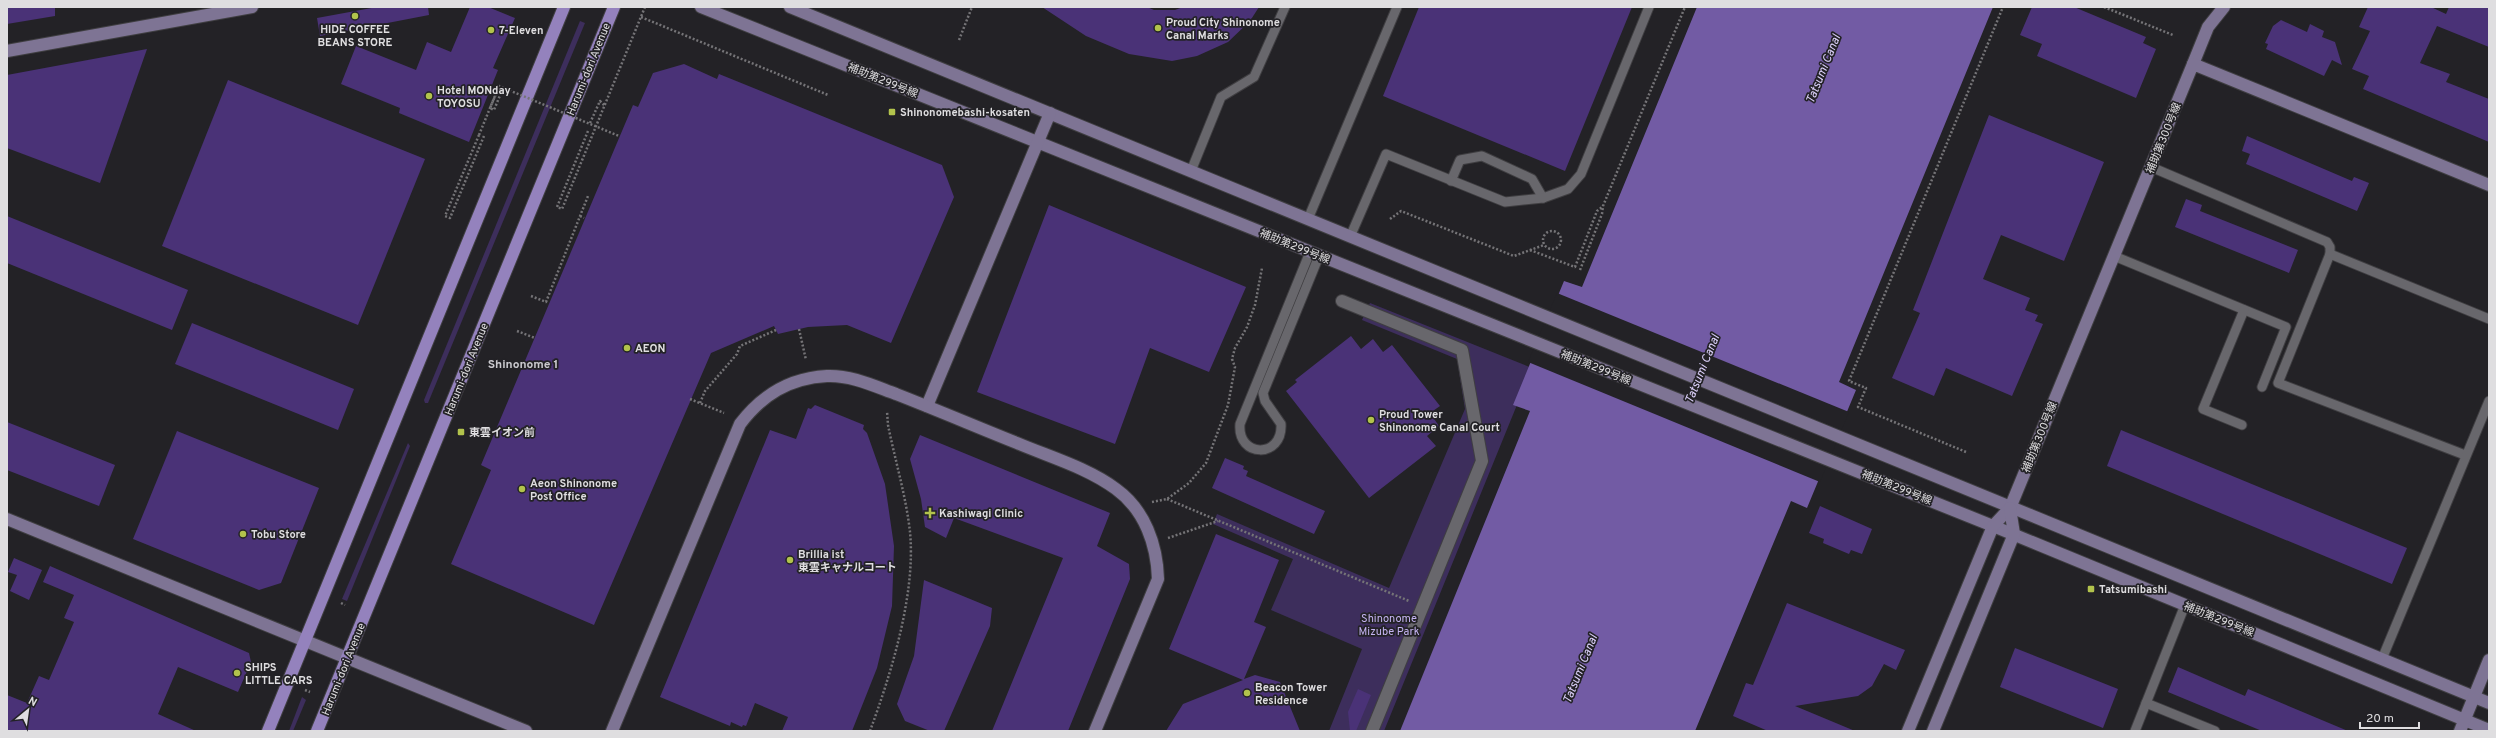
<svg xmlns="http://www.w3.org/2000/svg" width="2496" height="738" font-family="Overpass,'Noto Sans JP',sans-serif">
<style>
.green{fill:#3d2e5c}
.water{fill:#725ba4}
.pier{fill:#232226}
.building{fill:#4a3277}
.lines{fill:none;stroke-linecap:round;stroke-linejoin:round}
.lane-casing{stroke:#3f3e41;stroke-width:11}
.street-casing{stroke:#3f3e41;stroke-width:14}
.secondary-casing{stroke:#3f3e41;stroke-width:14}
.primary-casing{stroke:#3f3e41;stroke-width:14}
.path{stroke:#757477;stroke-width:2.5;stroke-dasharray:2 2;stroke-linecap:butt}
.lane{stroke:#68676c;stroke-width:9}
.street{stroke:#68676c;stroke-width:12}
.secondary{stroke:#7e7494;stroke-width:12}
.primary{stroke:#9482bd;stroke-width:12}
.path-bridge{stroke:#757477;stroke-width:2.5;stroke-dasharray:2 2;stroke-linecap:butt}
.poi-dot{fill:#b2c34c;stroke:#232226;stroke-width:1.5}
.labels{text-anchor:middle;stroke-width:3.5;stroke-linejoin:round;paint-order:stroke}
.poi-label{font-size:11px;font-weight:bold;fill:#dfdee0;stroke:#232226;text-anchor:start}
.street-label{font-size:11px;fill:#dfdee0;stroke:#232226}
.park-label{font-size:11px;fill:#c5b4f2;stroke:#232226}
.water-label{font-size:12px;font-style:italic;fill:#e0d5ff;stroke:#232226}
.neighbourhood-label{font-size:12px;font-weight:bold;fill:#cbcacf;stroke:#232226}
</style>
<rect width="100%" height="100%" fill="#232226"/>
<!-- green -->
<g class="green">
<path d="M 580,21 L 585,23 L 428,403 L 425,403 L 424,400 Z"/>
<path d="M 1370,303 L 1532,368 L 1384,731 L 1329,731 L 1362,649 L 1271,610 L 1293,559 L 1213,524 L 1217,514 L 1389,588 L 1465,409 L 1457,359 L 1362,320 Z"/>
<path d="M 408,443 L 410,446 L 347,601 L 342,599 Z"/>
<path d="M 302,697 L 306,700 L 293,731 L 289,731 Z"/>
</g>
<!-- water -->
<path class="water" d="M 1697,7 L 1993,7 L 1839,382 L 1856,390 L 1807,508 L 1791,501 L 1695,731 L 1400,731 L 1530,411 L 1513,405 L 1564,281 L 1582,287 Z"/>
<!-- pier -->
<path class="pier" d="M 1557,293 L 1849,412 L 1820,482 L 1528,362 Z"/>
<!-- building -->
<g class="building">
<path d="M 7,7 L 55,7 L 55,16 L 7,24 Z"/>
<path d="M 377,7 L 428,7 L 429,15 L 320,36 L 317,18 Z"/>
<path d="M 470,7 L 488,7 L 515,18 L 493,68 L 498,70 L 469,142 L 399,113 L 400,108 L 341,84 L 356,46 L 416,70 L 427,42 L 451,52 Z"/>
<path d="M 1042,7 L 1147,7 L 1154,10 L 1175,10 L 1183,7 L 1259,7 L 1250,21 L 1228,42 L 1197,56 L 1172,61 L 1129,54 L 1086,36 Z"/>
<path d="M 1419,7 L 1632,7 L 1565,171 L 1383,96 Z"/>
<path d="M 2032,7 L 2074,7 L 2146,37 L 2143,43 L 2156,49 L 2136,98 L 2037,56 L 2042,44 L 2020,35 Z"/>
<path d="M 2368,7 L 2431,7 L 2446,14 L 2449,7 L 2489,7 L 2489,47 L 2437,26 L 2420,63 L 2450,74 L 2446,82 L 2489,99 L 2489,142 L 2363,89 L 2369,76 L 2352,69 L 2370,31 L 2359,27 Z"/>
<path d="M 2281,20 L 2307,32 L 2310,24 L 2324,31 L 2322,37 L 2335,42 L 2342,65 L 2332,60 L 2324,76 L 2266,49 L 2268,44 L 2265,43 L 2273,26 Z"/>
<path d="M 147,49 L 100,183 L 7,148 L 7,75 Z"/>
<path d="M 684,64 L 717,79 L 719,74 L 942,165 L 954,197 L 891,343 L 847,325 L 808,327 L 778,334 L 774,326 L 711,353 L 594,625 L 451,564 L 491,470 L 481,465 L 633,105 L 638,107 L 653,73 Z"/>
<path d="M 228,80 L 425,159 L 358,325 L 162,246 Z"/>
<path d="M 1989,115 L 2104,162 L 2064,261 L 2001,235 L 1983,279 L 2030,298 L 2025,310 L 2038,315 L 2035,321 L 2043,324 L 2012,396 L 1946,368 L 1934,396 L 1892,378 L 1920,313 L 1913,310 Z"/>
<path d="M 2247,136 L 2352,181 L 2354,177 L 2369,183 L 2357,211 L 2246,164 L 2250,154 L 2242,151 Z"/>
<path d="M 2186,199 L 2202,205 L 2200,211 L 2298,250 L 2289,273 L 2175,227 Z"/>
<path d="M 1049,205 L 1246,287 L 1209,372 L 1150,348 L 1115,444 L 977,392 Z"/>
<path d="M 7,216 L 188,290 L 172,330 L 7,263 Z"/>
<path d="M 192,323 L 354,389 L 338,430 L 175,364 Z"/>
<path d="M 1351,336 L 1361,349 L 1373,339 L 1383,352 L 1392,345 L 1440,406 L 1430,413 L 1439,426 L 1427,436 L 1436,446 L 1369,498 L 1286,391 L 1297,382 L 1295,380 Z"/>
<path d="M 815,405 L 864,425 L 863,429 L 867,433 L 885,484 L 894,546 L 892,606 L 877,668 L 852,731 L 782,731 L 788,717 L 755,703 L 746,726 L 743,725 L 742,727 L 731,722 L 730,726 L 660,697 L 770,430 L 796,439 L 808,408 L 811,409 Z"/>
<path d="M 7,422 L 115,465 L 99,506 L 7,470 Z"/>
<path d="M 2121,430 L 2407,548 L 2392,584 L 2107,466 Z"/>
<path d="M 177,431 L 319,488 L 281,583 L 259,590 L 133,539 Z"/>
<path d="M 920,435 L 1110,513 L 1097,546 L 1129,564 L 1130,579 L 1068,731 L 992,731 L 1063,558 L 954,518 L 946,538 L 925,527 L 921,499 L 910,459 Z"/>
<path d="M 1225,458 L 1244,466 L 1243,469 L 1248,471 L 1246,476 L 1325,511 L 1314,534 L 1212,488 Z"/>
<path d="M 1820,506 L 1872,529 L 1862,554 L 1851,550 L 1849,554 L 1823,543 L 1824,539 L 1809,533 Z"/>
<path d="M 1216,534 L 1279,560 L 1254,622 L 1266,627 L 1244,679 L 1255,675 L 1280,682 L 1300,731 L 1166,731 L 1183,704 L 1243,680 L 1169,649 Z"/>
<path d="M 14,558 L 42,570 L 29,600 L 10,591 L 17,575 L 8,572 Z"/>
<path d="M 50,566 L 249,653 L 251,662 L 238,692 L 178,667 L 158,714 L 196,731 L 7,731 L 7,695 L 27,703 L 39,676 L 49,680 L 74,622 L 64,618 L 74,595 L 43,582 Z"/>
<path d="M 924,580 L 992,608 L 990,626 L 944,731 L 930,731 L 905,721 L 897,704 L 914,656 Z"/>
<path d="M 1787,603 L 1905,650 L 1896,670 L 1884,664 L 1872,686 L 1858,696 L 1795,706 L 1855,731 L 1768,731 L 1733,716 L 1746,683 L 1753,685 Z"/>
<path d="M 2015,648 L 2118,689 L 2103,728 L 2000,687 Z"/>
<path d="M 2178,667 L 2245,696 L 2248,689 L 2348,731 L 2262,731 L 2168,692 Z"/>
<path d="M 1358,689 L 1371,695 L 1356,731 L 1350,731 L 1348,712 Z"/>
</g>
<g class="lines">
<!-- lane casing -->
<g class="lane-casing">
<g id="lane">
<path d="M 2151,167 L 2327,242 L 2330,247 L 2330,254 L 2278,383 L 2465,455"/>
<path d="M 1191,171 L 1221,97 L 1254,77 L 1285,7"/>
<path d="M 1451,181 L 1460,160 L 1482,156 L 1532,179 L 1543,198"/>
<path d="M 1308,219 L 1397,7"/>
<path d="M 1350,237 L 1386,154 L 1505,202 L 1543,198 L 1568,189 L 1581,174 L 1649,7"/>
<path d="M 1310,252 L 1240,424 C 1237,458 1283,459 1281,424 L 1265,401 L 1263,393 L 1319,256"/>
<path d="M 2330,254 L 2489,319"/>
<path d="M 2114,256 L 2286,327 L 2262,387"/>
<path d="M 2242,425 L 2203,409 L 2244,310"/>
<path d="M 2382,659 L 2489,401"/>
<path d="M 2146,703 L 2215,731"/>
<path d="M 2135,731 L 2185,605"/>
</g>
</g>
<!-- street casing -->
<g class="street-casing">
<path id="street" d="M 1342,301 L 1462,350 L 1482,461 L 1372,731"/>
</g>
<!-- secondary casing -->
<g class="secondary-casing">
<g id="secondary">
<path d="M 701,7 L 1993,526 L 2489,730"/>
<path d="M 790,7 L 2489,703"/>
<path d="M 7,51 L 252,7"/>
<path d="M 2193,64 L 2208,27 L 2224,7"/>
<path d="M 927,406 L 1050,113"/>
<path d="M 7,519 L 526,731"/>
<path d="M 612,731 L 740,424 C 762,395 789,378 827,376 C 851,375 874,386 896,394 C 937,410 977,427 1017,443 C 1050,457 1088,468 1116,489 C 1145,510 1157,545 1158,579 L 1095,731"/>
<path d="M 1908,731 L 1993,526 L 2010,508 L 2193,64 L 2489,185"/>
<path d="M 1933,731 L 2014,534 L 2010,508"/>
<path d="M 2460,731 L 2489,660"/>
</g>
</g>
<!-- primary casing -->
<g class="primary-casing">
<g id="primary">
<path d="M 268,731 L 564,7"/>
<path d="M 317,731 L 614,7"/>
</g>
</g>
<!-- path -->
<g class="path">
<path d="M 2104,7 L 2173,35"/>
<path d="M 641,17 L 828,95"/>
<path d="M 959,40 L 972,7"/>
<path d="M 499,87 L 490,108 L 494,110 L 503,88"/>
<path d="M 590,123 L 600,101 L 604,105"/>
<path d="M 588,131 L 557,207 L 562,209 L 645,7"/>
<path d="M 479,135 L 445,216 L 450,218 L 484,136"/>
<path d="M 580,216 L 584,218"/>
<path d="M 1390,219 L 1401,211 L 1514,256 L 1544,245"/>
<circle cx="1552" cy="240" r="9"/>
<path d="M 1530,250 L 1575,267 L 1597,211 L 1602,207"/>
<path d="M 1580,270 L 1602,214 L 1603,206 L 1685,7"/>
<path d="M 531,296 L 546,302 L 588,196"/>
<path d="M 799,329 L 806,360"/>
<path d="M 517,331 L 535,338"/>
<path d="M 690,399 L 724,413"/>
<path d="M 700,403 L 705,391 L 737,354 L 740,346 L 776,330"/>
<path d="M 1966,452 L 1858,407 L 1866,388 L 1849,381 L 2003,7"/>
<path d="M 1167,499 L 1409,601"/>
<path d="M 1152,502 L 1167,499 L 1189,483 L 1206,463 L 1228,405 L 1235,367 L 1232,359 L 1235,348 L 1247,327 L 1255,305 L 1262,268"/>
<path d="M 1168,538 L 1218,521"/>
<path d="M 341,603 L 345,605"/>
<path d="M 305,690 L 310,692"/>
<path d="M 870,731 C 891,674 916,594 910,532 C 906,496 895,460 888,425 L 887,411"/>
</g>
<!-- lane -->
<use href="#lane" class="lane"/>
<!-- street -->
<use href="#street" class="street"/>
<!-- secondary -->
<use href="#secondary" class="secondary"/>
<!-- primary -->
<use href="#primary" class="primary"/>
<!-- path-bridge -->
<path class="path-bridge" d="M 479,135 L 499,86 L 619,136"/>
</g>
<!-- markers -->
<g class="poi-dot">
<circle cx="355" cy="16" r="4"/>
<circle cx="1158" cy="28" r="4"/>
<circle cx="491" cy="30" r="4"/>
<circle cx="429" cy="96" r="4"/>
<rect x="888" y="108" width="8" height="8" rx="2"/>
<circle cx="627" cy="348" r="4"/>
<circle cx="1371" cy="420" r="4"/>
<rect x="457" y="428" width="8" height="8" rx="2"/>
<circle cx="522" cy="489" r="4"/>
<path d="M928 507h4v4h4v4h-4v4h-4v-4h-4v-4h4z"/>
<circle cx="243" cy="534" r="4"/>
<circle cx="790" cy="560" r="4"/>
<rect x="2087" y="585" width="8" height="8" rx="2"/>
<circle cx="237" cy="673" r="4"/>
<circle cx="1247" cy="693" r="4"/>
</g>
<g class="labels">
<!-- poi labels -->
<g class="poi-label">
<text x="1166" y="26">Proud City Shinonome<tspan x="1166" dy="13">Canal Marks</tspan></text>
<text x="355" y="33" text-anchor="middle">HIDE COFFEE<tspan x="355" dy="13">BEANS STORE</tspan></text>
<text x="499" y="34">7-Eleven</text>
<text x="437" y="94">Hotel MONday<tspan x="437" dy="13">TOYOSU</tspan></text>
<text x="900" y="116">Shinonomebashi-kosaten</text>
<text x="635" y="352">AEON</text>
<text x="1379" y="418">Proud Tower<tspan x="1379" dy="13">Shinonome Canal Court</tspan></text>
<text x="469" y="436">東雲イオン前</text>
<text x="530" y="487">Aeon Shinonome<tspan x="530" dy="13">Post Office</tspan></text>
<text x="939" y="517">Kashiwagi Clinic</text>
<text x="251" y="538">Tobu Store</text>
<text x="798" y="558">Brillia ist<tspan x="798" dy="13">東雲キャナルコート</tspan></text>
<text x="2099" y="593">Tatsumibashi</text>
<text x="245" y="671">SHIPS<tspan x="245" dy="13">LITTLE CARS</tspan></text>
<text x="1255" y="691">Beacon Tower<tspan x="1255" dy="13">Residence</tspan></text>
</g>
<!-- street labels -->
<g class="street-label">
<text transform="translate(588 69) rotate(-68)" y="4">Harumi-dori Avenue</text>
<text transform="translate(883 80) rotate(22)" y="4">補助第299号線</text>
<text transform="translate(2163 138) rotate(-68)" y="4">補助第300号線</text>
<text transform="translate(1295 246) rotate(22)" y="4">補助第299号線</text>
<text transform="translate(1596 367) rotate(22)" y="4">補助第299号線</text>
<text transform="translate(466 369) rotate(-68)" y="4">Harumi-dori Avenue</text>
<text transform="translate(2039 437) rotate(-68)" y="4">補助第300号線</text>
<text transform="translate(1897 487) rotate(22)" y="4">補助第299号線</text>
<text transform="translate(2219 619) rotate(22)" y="4">補助第299号線</text>
<text transform="translate(343 669) rotate(-68)" y="4">Harumi-dori Avenue</text>
</g>
<!-- park labels -->
<g class="park-label">
<text x="1389" y="622">Shinonome<tspan x="1389" dy="13">Mizube Park</tspan></text>
</g>
<!-- water labels -->
<g class="water-label">
<text transform="translate(1823 69) rotate(-68)" y="4">Tatsumi Canal</text>
<text transform="translate(1702 369) rotate(-68)" y="4">Tatsumi Canal</text>
<text transform="translate(1580 669) rotate(-68)" y="4">Tatsumi Canal</text>
</g>
<!-- neighbourhood labels -->
<g class="neighbourhood-label">
<text x="523" y="368">Shinonome 1</text>
</g>
</g>
<!-- border -->
<rect width="2496" height="738" fill="none" stroke="#dfdee0" stroke-width="16"/>
<!-- north arrow -->
<g transform="translate(28 710) rotate(29)" stroke="#232226" stroke-width="3" paint-order="stroke">
<path d="M0-3L7 15L0 10L-7 15Z" fill="#dfdee0"/>
<text y="-6" font-size="11" font-weight="bold" text-anchor="middle" fill="#dfdee0">N</text>
</g>
<!-- scale -->
<path d="M2360 722v6h59v-6" fill="none" stroke="#dfdee0" stroke-width="2"/>
<text x="2366" y="722" font-size="12" fill="#dfdee0" stroke="#232226" stroke-width="3" paint-order="stroke">20 m</text>
</svg>
